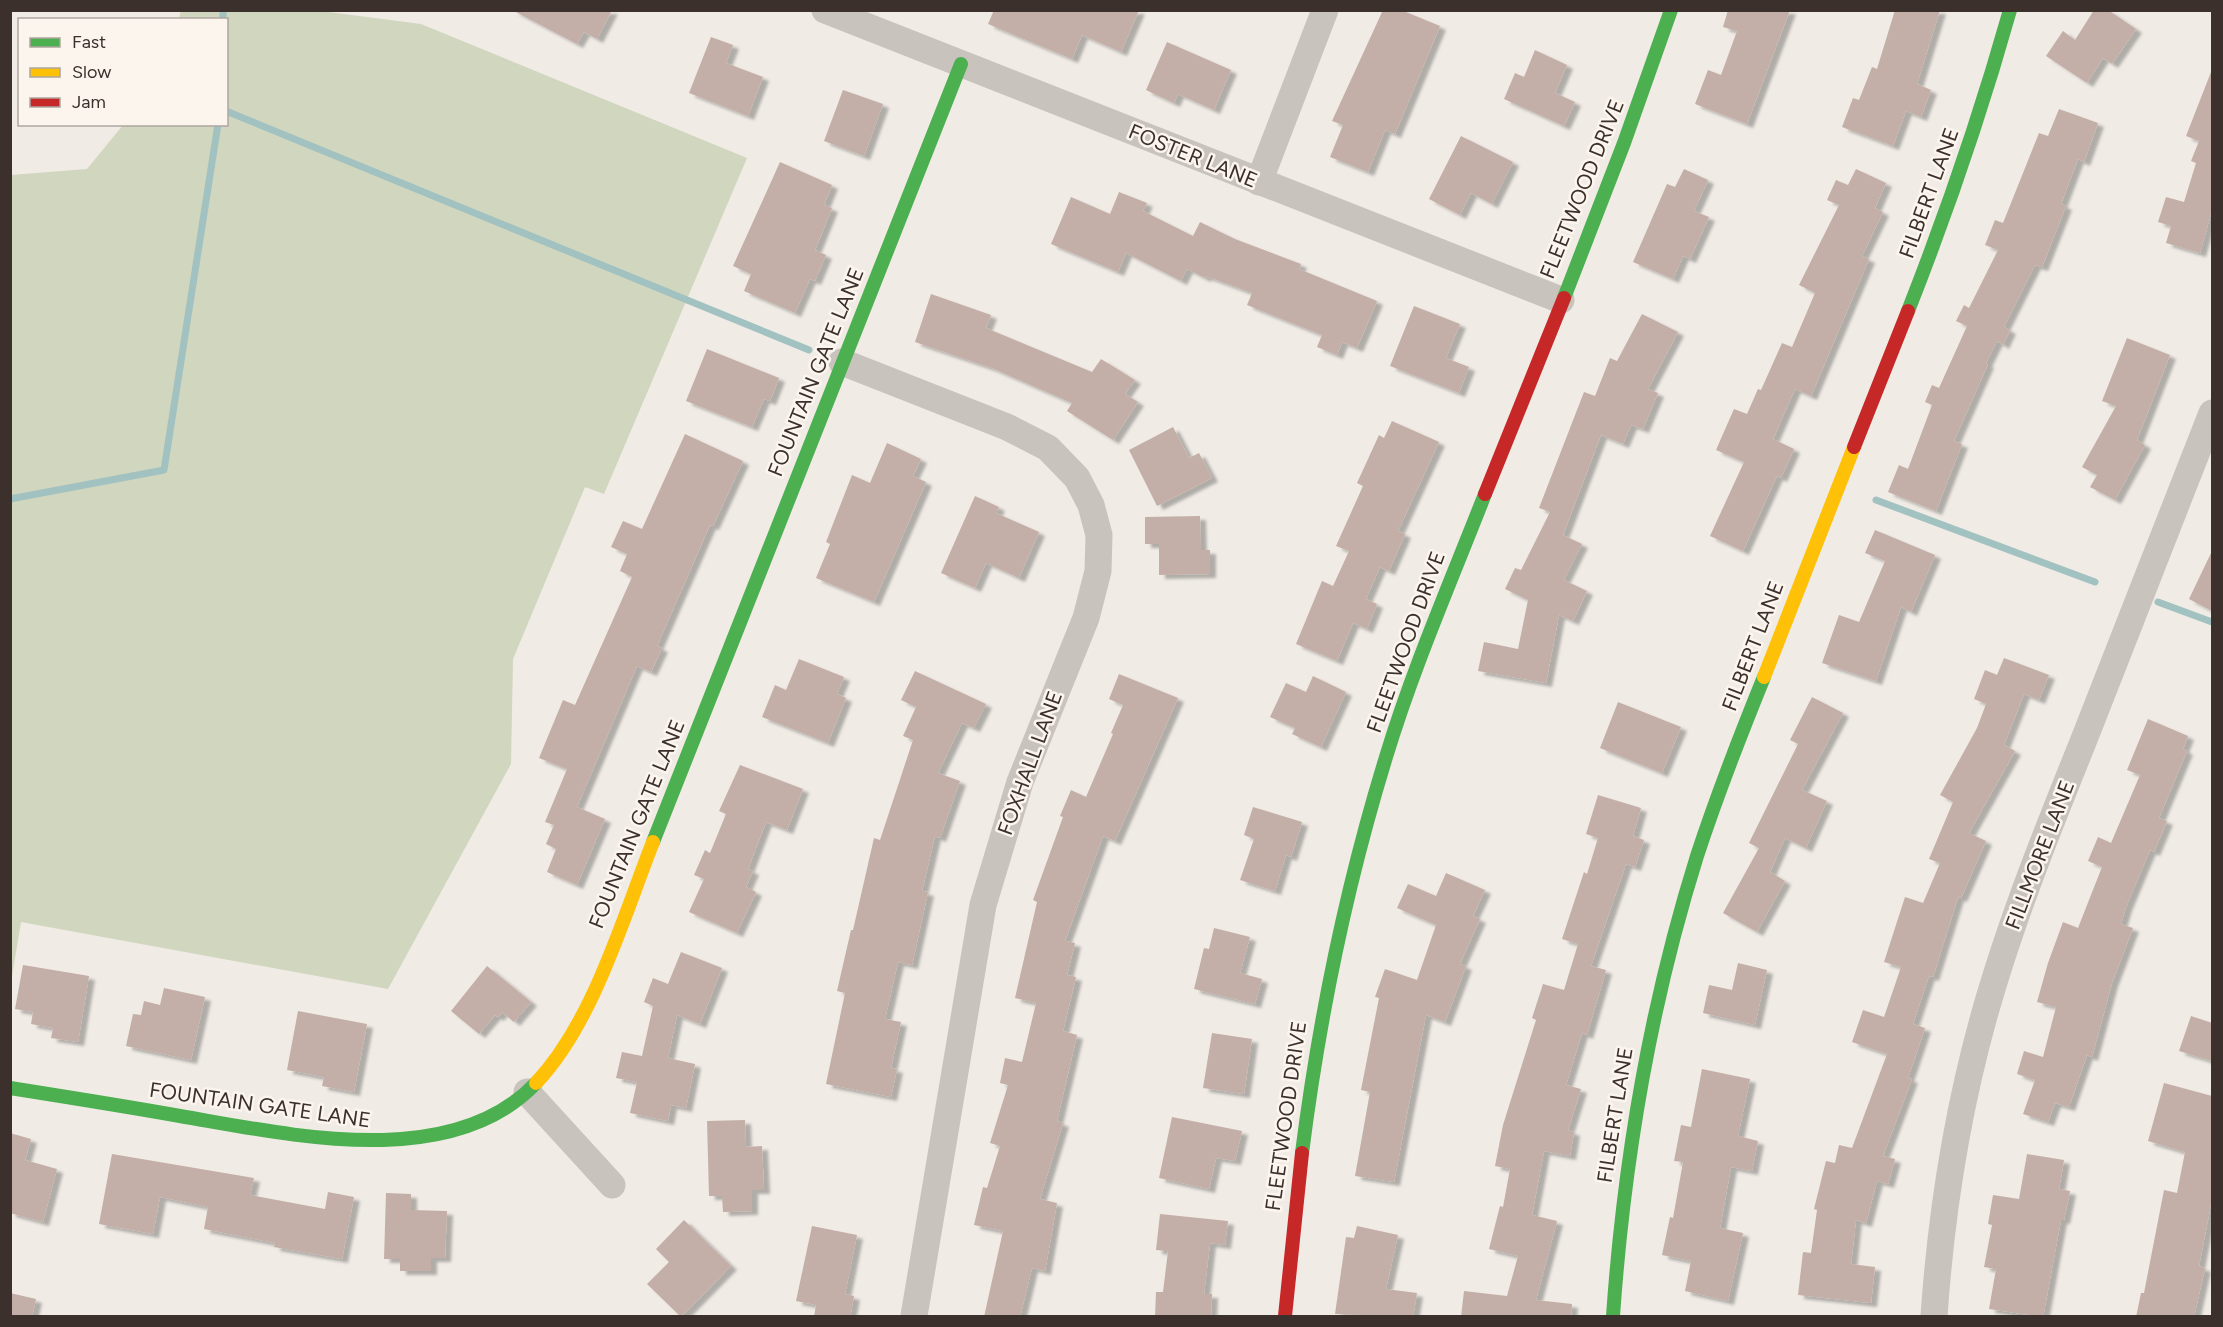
<svg xmlns="http://www.w3.org/2000/svg" width="2223" height="1327" font-family="Figtree,sans-serif">
<style>
.green{fill:#d1d6bf}
.lines{fill:none;stroke-linecap:round;stroke-linejoin:round}
.stream{stroke:#a1c2c1;stroke-width:7}
.building{fill:#c3afa7;filter:url(#shadow)}
.street{stroke:#c9c3be;stroke-width:27}
.fast{stroke:#4caf50;stroke-width:14}
.slow{stroke:#ffc107;stroke-width:14}
.jam{stroke:#c62828;stroke-width:14}
.labels{text-anchor:middle;stroke-width:5;stroke-linejoin:round;paint-order:stroke}
.street-label{font-size:21px;fill:#3b302b;stroke:#fbf5ee}
</style>
<defs>
<filter id="shadow"><feDropShadow dx="6" dy="4" stdDeviation="1.5" flood-color="#0004"/></filter>
</defs>
<rect width="100%" height="100%" fill="#f0ebe5"/>
<!-- green -->
<path class="green" d="M 181,10 L 313,10 L 421,24 L 747,158 L 604,494 L 585,487 L 513,659 L 511,764 L 388,989 L 21,922 L 11,982 L 11,175 L 87,169 L 123,125 L 226,124 L 226,20 L 179,19 Z"/>
<g class="lines">
<!-- stream -->
<g class="stream">
<path d="M 223,20 L 223,10"/>
<path d="M 226,111 L 809,350"/>
<path d="M 10,499 L 164,470 L 218,124"/>
<path d="M 1876,500 L 2095,582"/>
<path d="M 2158,602 L 2212,622"/>
</g>
</g>
<!-- building -->
<g class="building">
<path d="M 512,10 L 612,10 L 597,39 L 584,32 L 577,44 Z"/>
<path d="M 994,10 L 1139,10 L 1121,52 L 1082,35 L 1072,59 L 988,24 Z"/>
<path d="M 1383,10 L 1401,10 L 1440,26 L 1395,134 L 1385,130 L 1368,172 L 1330,157 L 1343,125 L 1332,121 Z"/>
<path d="M 1728,10 L 1790,10 L 1747,124 L 1695,104 L 1708,70 L 1721,75 L 1737,31 L 1723,27 Z"/>
<path d="M 1895,10 L 1940,10 L 1917,84 L 1931,90 L 1921,117 L 1906,111 L 1893,146 L 1842,127 L 1853,98 L 1859,100 L 1872,67 L 1877,69 Z"/>
<path d="M 2094,10 L 2108,10 L 2136,29 L 2112,64 L 2103,58 L 2087,83 L 2046,56 L 2063,31 L 2075,40 Z"/>
<path d="M 711,37 L 733,45 L 726,63 L 763,77 L 748,116 L 689,93 Z"/>
<path d="M 1167,42 L 1231,70 L 1214,110 L 1178,94 L 1174,103 L 1146,90 Z"/>
<path d="M 1535,50 L 1567,65 L 1555,93 L 1575,102 L 1564,126 L 1504,99 L 1515,73 L 1524,77 Z"/>
<path d="M 2211,72 L 2212,210 L 2200,253 L 2166,243 L 2171,226 L 2158,222 L 2166,197 L 2184,202 L 2196,163 L 2191,161 L 2199,141 L 2186,136 Z"/>
<path d="M 843,90 L 883,104 L 864,156 L 824,141 Z"/>
<path d="M 2059,109 L 2098,123 L 2084,162 L 2078,159 L 2061,204 L 2066,206 L 2042,267 L 2035,265 L 2004,327 L 2010,330 L 2003,345 L 1997,341 L 1986,363 L 1988,364 L 1954,441 L 1962,444 L 1936,511 L 1888,492 L 1899,465 L 1908,469 L 1932,405 L 1925,402 L 1932,385 L 1939,388 L 1967,326 L 1956,321 L 1964,305 L 1969,308 L 1998,250 L 1985,245 L 1995,220 L 2003,223 L 2039,133 L 2048,136 Z"/>
<path d="M 1461,136 L 1513,162 L 1492,204 L 1471,193 L 1460,215 L 1429,199 Z"/>
<path d="M 780,162 L 832,185 L 824,205 L 832,208 L 815,250 L 826,255 L 815,281 L 810,279 L 795,313 L 744,291 L 751,274 L 733,266 Z"/>
<path d="M 1684,169 L 1708,180 L 1694,211 L 1709,217 L 1690,259 L 1683,256 L 1673,279 L 1633,262 L 1667,184 L 1675,187 Z"/>
<path d="M 1856,169 L 1886,183 L 1875,208 L 1883,212 L 1862,256 L 1869,259 L 1811,396 L 1795,389 L 1773,439 L 1794,449 L 1781,478 L 1777,476 L 1743,551 L 1710,536 L 1744,462 L 1716,450 L 1734,409 L 1747,414 L 1758,389 L 1761,390 L 1782,343 L 1792,347 L 1815,293 L 1799,285 L 1839,205 L 1827,200 L 1836,180 L 1848,185 Z"/>
<path d="M 1119,192 L 1147,203 L 1143,211 L 1193,236 L 1200,222 L 1235,239 L 1301,264 L 1299,269 L 1377,301 L 1357,348 L 1342,342 L 1337,355 L 1317,347 L 1322,335 L 1247,305 L 1252,293 L 1206,276 L 1205,278 L 1187,269 L 1181,281 L 1126,253 L 1118,272 L 1051,244 L 1071,197 L 1110,214 Z"/>
<path d="M 931,294 L 991,315 L 986,328 L 1092,372 L 1101,359 L 1135,380 L 1125,394 L 1138,402 L 1113,440 L 1067,411 L 1072,403 L 992,368 L 915,342 Z"/>
<path d="M 1414,306 L 1460,324 L 1446,358 L 1469,367 L 1459,393 L 1390,366 Z"/>
<path d="M 1642,314 L 1678,332 L 1648,389 L 1658,393 L 1643,429 L 1631,425 L 1623,444 L 1601,435 L 1563,535 L 1582,544 L 1564,580 L 1587,591 L 1573,621 L 1559,615 L 1546,683 L 1478,671 L 1484,642 L 1518,649 L 1528,600 L 1505,589 L 1515,568 L 1521,570 L 1550,512 L 1539,508 L 1584,392 L 1595,396 L 1610,358 L 1617,361 Z"/>
<path d="M 2127,338 L 2170,355 L 2137,440 L 2145,445 L 2115,500 L 2090,487 L 2097,475 L 2082,467 L 2116,406 L 2102,401 Z"/>
<path d="M 707,349 L 779,378 L 770,401 L 764,399 L 752,427 L 686,401 Z"/>
<path d="M 1392,421 L 1439,442 L 1398,531 L 1405,534 L 1389,571 L 1380,567 L 1366,599 L 1377,604 L 1367,629 L 1353,623 L 1337,661 L 1296,644 L 1322,581 L 1333,586 L 1349,551 L 1336,546 L 1363,486 L 1357,483 L 1379,435 L 1384,438 Z"/>
<path d="M 1173,427 L 1189,458 L 1199,453 L 1212,478 L 1157,506 L 1129,450 Z"/>
<path d="M 685,434 L 743,461 L 713,526 L 710,525 L 657,646 L 662,648 L 651,672 L 637,666 L 577,807 L 605,819 L 577,885 L 547,872 L 556,849 L 546,844 L 554,825 L 545,822 L 567,769 L 539,758 L 563,700 L 575,705 L 632,577 L 620,571 L 627,554 L 611,547 L 623,521 L 642,529 Z"/>
<path d="M 887,443 L 921,459 L 913,476 L 926,482 L 874,602 L 816,578 L 830,544 L 826,542 L 852,475 L 870,483 Z"/>
<path d="M 975,496 L 999,507 L 996,513 L 1039,532 L 1019,578 L 986,563 L 975,588 L 941,573 Z"/>
<path d="M 1200,516 L 1201,550 L 1210,550 L 1210,574 L 1159,575 L 1159,544 L 1145,544 L 1145,517 Z"/>
<path d="M 1875,530 L 1935,555 L 1911,612 L 1901,607 L 1876,681 L 1822,663 L 1839,615 L 1859,622 L 1885,561 L 1865,553 Z"/>
<path d="M 2212,551 L 2212,611 L 2189,599 Z"/>
<path d="M 2004,658 L 2049,675 L 2039,700 L 2024,694 L 2004,745 L 2015,751 L 1969,833 L 1986,841 L 1961,898 L 1958,897 L 1933,977 L 1929,976 L 1913,1024 L 1925,1028 L 1908,1078 L 1912,1079 L 1883,1156 L 1895,1159 L 1888,1184 L 1877,1181 L 1866,1223 L 1856,1220 L 1851,1264 L 1875,1267 L 1871,1303 L 1798,1295 L 1803,1252 L 1811,1253 L 1817,1210 L 1814,1209 L 1826,1161 L 1835,1163 L 1839,1145 L 1852,1148 L 1887,1054 L 1852,1042 L 1863,1010 L 1884,1017 L 1901,967 L 1884,962 L 1905,897 L 1923,903 L 1940,863 L 1929,859 L 1953,802 L 1940,795 L 1977,728 L 1986,704 L 1974,699 L 1985,670 L 1997,675 Z"/>
<path d="M 799,659 L 844,677 L 837,694 L 846,698 L 828,743 L 762,717 L 775,685 L 786,690 Z"/>
<path d="M 915,671 L 986,704 L 974,728 L 962,723 L 938,773 L 960,781 L 940,838 L 935,836 L 922,891 L 928,892 L 912,965 L 898,962 L 885,1019 L 901,1022 L 891,1068 L 897,1069 L 891,1097 L 826,1084 L 845,993 L 837,991 L 851,930 L 853,930 L 874,838 L 880,840 L 913,740 L 903,736 L 916,707 L 901,700 Z"/>
<path d="M 1119,674 L 1178,698 L 1115,841 L 1103,836 L 1065,941 L 1075,943 L 1067,975 L 1076,977 L 1063,1031 L 1077,1035 L 1057,1121 L 1063,1123 L 1040,1199 L 1057,1203 L 1045,1271 L 1032,1268 L 1020,1317 L 984,1317 L 1003,1231 L 974,1225 L 983,1187 L 987,1188 L 1000,1146 L 990,1143 L 1008,1085 L 1000,1083 L 1005,1058 L 1022,1062 L 1036,1003 L 1015,998 L 1037,902 L 1033,900 L 1063,817 L 1060,816 L 1071,790 L 1086,797 L 1113,734 L 1111,733 L 1123,705 L 1109,699 Z"/>
<path d="M 1313,676 L 1346,692 L 1321,747 L 1292,734 L 1295,728 L 1270,717 L 1286,683 L 1306,692 Z"/>
<path d="M 1812,697 L 1843,713 L 1802,790 L 1827,801 L 1806,848 L 1785,838 L 1770,872 L 1785,881 L 1757,932 L 1723,913 L 1759,848 L 1749,843 L 1798,744 L 1790,740 Z"/>
<path d="M 1618,702 L 1681,727 L 1662,773 L 1600,748 Z"/>
<path d="M 2148,719 L 2188,736 L 2183,749 L 2187,751 L 2159,818 L 2167,821 L 2154,852 L 2150,850 L 2126,907 L 2121,924 L 2133,928 L 2112,983 L 2092,1057 L 2087,1055 L 2069,1107 L 2055,1103 L 2048,1122 L 2023,1114 L 2035,1080 L 2017,1074 L 2024,1051 L 2043,1057 L 2056,1007 L 2037,1002 L 2048,963 L 2063,922 L 2078,928 L 2102,867 L 2088,861 L 2098,837 L 2111,843 L 2140,775 L 2127,770 Z"/>
<path d="M 740,765 L 803,789 L 787,830 L 766,822 L 748,869 L 753,871 L 746,887 L 756,892 L 737,933 L 689,912 L 704,879 L 694,875 L 705,850 L 710,853 L 726,814 L 719,811 Z"/>
<path d="M 1598,795 L 1641,808 L 1633,836 L 1644,840 L 1635,867 L 1626,864 L 1591,966 L 1606,970 L 1587,1035 L 1582,1033 L 1566,1085 L 1581,1089 L 1568,1130 L 1574,1132 L 1570,1156 L 1544,1151 L 1532,1215 L 1557,1221 L 1536,1300 L 1572,1304 L 1571,1317 L 1461,1317 L 1464,1291 L 1507,1296 L 1518,1256 L 1489,1249 L 1500,1206 L 1503,1207 L 1510,1169 L 1495,1166 L 1503,1125 L 1536,1020 L 1532,1018 L 1543,984 L 1564,990 L 1578,944 L 1562,939 L 1584,872 L 1587,874 L 1598,838 L 1586,834 Z"/>
<path d="M 1253,807 L 1302,822 L 1291,857 L 1286,855 L 1275,891 L 1240,880 L 1254,839 L 1244,835 Z"/>
<path d="M 1446,873 L 1485,890 L 1473,916 L 1480,919 L 1460,964 L 1466,966 L 1445,1022 L 1426,1015 L 1394,1182 L 1355,1176 L 1370,1092 L 1361,1090 L 1379,998 L 1375,997 L 1385,969 L 1417,980 L 1436,925 L 1397,908 L 1408,884 L 1436,896 Z"/>
<path d="M 1214,928 L 1250,937 L 1240,973 L 1262,979 L 1255,1004 L 1194,989 L 1204,948 L 1209,949 Z"/>
<path d="M 681,952 L 722,968 L 700,1024 L 677,1015 L 668,1058 L 695,1064 L 686,1108 L 671,1105 L 668,1121 L 630,1113 L 637,1082 L 616,1078 L 622,1052 L 642,1056 L 653,1006 L 644,1002 L 653,978 L 668,984 Z"/>
<path d="M 1738,963 L 1767,970 L 1755,1025 L 1703,1013 L 1709,985 L 1732,990 Z"/>
<path d="M 23,965 L 89,976 L 78,1042 L 51,1038 L 53,1028 L 31,1024 L 33,1012 L 15,1009 Z"/>
<path d="M 487,966 L 531,1002 L 514,1022 L 502,1012 L 498,1017 L 495,1015 L 479,1034 L 451,1011 Z"/>
<path d="M 164,988 L 205,997 L 191,1060 L 126,1046 L 133,1014 L 141,1015 L 144,1001 L 160,1005 Z"/>
<path d="M 298,1011 L 367,1024 L 354,1092 L 322,1086 L 324,1077 L 287,1070 Z"/>
<path d="M 2191,1016 L 2212,1023 L 2212,1061 L 2179,1051 Z"/>
<path d="M 1212,1033 L 1252,1039 L 1244,1094 L 1203,1088 Z"/>
<path d="M 1702,1069 L 1750,1079 L 1738,1136 L 1758,1141 L 1752,1171 L 1731,1167 L 1720,1228 L 1743,1233 L 1728,1301 L 1685,1291 L 1691,1261 L 1662,1255 L 1670,1217 L 1673,1218 L 1683,1162 L 1674,1161 L 1681,1125 L 1691,1127 Z"/>
<path d="M 2164,1083 L 2212,1096 L 2212,1199 L 2199,1266 L 2205,1268 L 2194,1317 L 2136,1317 L 2141,1293 L 2144,1293 L 2164,1190 L 2177,1193 L 2185,1152 L 2148,1141 Z"/>
<path d="M 1172,1117 L 1242,1131 L 1235,1161 L 1216,1158 L 1209,1189 L 1159,1178 Z"/>
<path d="M 745,1120 L 746,1147 L 762,1146 L 764,1190 L 752,1190 L 752,1211 L 723,1212 L 722,1196 L 709,1196 L 707,1121 Z"/>
<path d="M 10,1133 L 31,1139 L 25,1160 L 57,1169 L 43,1222 L 10,1213 Z"/>
<path d="M 112,1154 L 254,1178 L 250,1195 L 325,1209 L 328,1192 L 354,1197 L 342,1259 L 274,1247 L 275,1243 L 204,1229 L 208,1207 L 160,1197 L 153,1234 L 99,1224 Z"/>
<path d="M 2027,1154 L 2064,1160 L 2059,1189 L 2070,1191 L 2064,1220 L 2061,1220 L 2043,1317 L 1989,1309 L 1996,1269 L 1984,1267 L 1992,1225 L 1988,1224 L 1993,1195 L 2019,1199 Z"/>
<path d="M 386,1193 L 411,1194 L 411,1210 L 447,1211 L 445,1258 L 431,1258 L 431,1271 L 400,1271 L 400,1259 L 384,1259 Z"/>
<path d="M 1160,1214 L 1228,1221 L 1225,1245 L 1210,1243 L 1204,1294 L 1212,1294 L 1211,1317 L 1155,1317 L 1156,1292 L 1163,1292 L 1168,1251 L 1156,1250 Z"/>
<path d="M 684,1220 L 731,1266 L 681,1317 L 647,1284 L 669,1262 L 656,1249 Z"/>
<path d="M 812,1226 L 857,1235 L 845,1294 L 854,1296 L 850,1317 L 814,1317 L 816,1305 L 796,1301 Z"/>
<path d="M 1357,1226 L 1398,1235 L 1386,1289 L 1417,1293 L 1413,1317 L 1335,1314 L 1346,1237 L 1354,1238 Z"/>
<path d="M 10,1293 L 36,1299 L 32,1317 L 10,1317 Z"/>
</g>
<g class="lines">
<!-- street -->
<g class="street">
<path d="M 825,10 L 1561,300"/>
<path d="M 1259,182 L 1325,10"/>
<path d="M 842,362 L 1007,427 L 1048,448 L 1077,478 L 1091,505 L 1099,535 L 1098,571 L 1086,618 L 1020,782 L 983,905 L 914,1316"/>
<path d="M 527,1092 L 612,1185"/>
<path d="M 1934,1316 C 1941,1215 1957,1113 1984,1016 C 2011,920 2048,829 2085,737 C 2127,629 2170,521 2212,413"/>
</g>
<!-- fast -->
<g class="fast">
<path d="M 1564,298 L 1624,143 L 1671,10"/>
<path d="M 1908,311 C 1947,212 1981,113 2010,10"/>
<path d="M 653,842 L 961,64"/>
<path d="M 10,1088 C 67,1097 124,1106 180,1116 C 287,1134 451,1173 536,1083"/>
<path d="M 1302,1153 C 1319,1019 1346,887 1386,757 C 1413,668 1451,581 1485,494"/>
<path d="M 1613,1316 C 1624,1159 1650,1006 1697,856 C 1717,795 1740,736 1764,677"/>
</g>
<!-- slow -->
<g class="slow">
<path d="M 1764,677 L 1854,447"/>
<path d="M 536,1083 C 593,1023 623,918 653,842"/>
</g>
<!-- jam -->
<g class="jam">
<path d="M 1854,447 L 1908,311"/>
<path d="M 1485,494 L 1564,298"/>
<path d="M 1285,1316 L 1302,1153"/>
</g>
</g>
<g class="labels">
<!-- street labels -->
<g class="street-label">
<text transform="translate(1193 156) rotate(22)" y="7">FOSTER LANE</text>
<text transform="translate(1582 189) rotate(-68)" y="7">FLEETWOOD DRIVE</text>
<text transform="translate(1929 193) rotate(-70)" y="7">FILBERT LANE</text>
<text transform="translate(816 372) rotate(-68)" y="7">FOUNTAIN GATE LANE</text>
<text transform="translate(1406 642) rotate(-70)" y="7">FLEETWOOD DRIVE</text>
<text transform="translate(1753 646) rotate(-69)" y="7">FILBERT LANE</text>
<text transform="translate(1030 763) rotate(-70)" y="7">FOXHALL LANE</text>
<text transform="translate(637 824) rotate(-68)" y="7">FOUNTAIN GATE LANE</text>
<text transform="translate(2040 855) rotate(-69)" y="7">FILLMORE LANE</text>
<text transform="translate(260 1105) rotate(8)" y="7">FOUNTAIN GATE LANE</text>
<text transform="translate(1615 1115) rotate(-81)" y="7">FILBERT LANE</text>
<text transform="translate(1286 1116) rotate(-82)" y="7">FLEETWOOD DRIVE</text>
</g>
</g>
<!-- border -->
<rect width="2223" height="1327" fill="none" stroke="#3b302b" stroke-width="24"/>
<!-- legend -->
<rect x="18" y="18" width="210" height="108" fill="#fbf5ee" stroke="#aea6a0" stroke-width="1.5"/>
<rect x="30" y="38" width="30" height="9" fill="#4caf50" stroke="#aea6a0" stroke-width="1.5"/>
<text x="72" y="48" font-size="18" fill="#3b302b">Fast</text>
<rect x="30" y="68" width="30" height="9" fill="#ffc107" stroke="#aea6a0" stroke-width="1.5"/>
<text x="72" y="78" font-size="18" fill="#3b302b">Slow</text>
<rect x="30" y="98" width="30" height="9" fill="#c62828" stroke="#aea6a0" stroke-width="1.5"/>
<text x="72" y="108" font-size="18" fill="#3b302b">Jam</text>
</svg>
